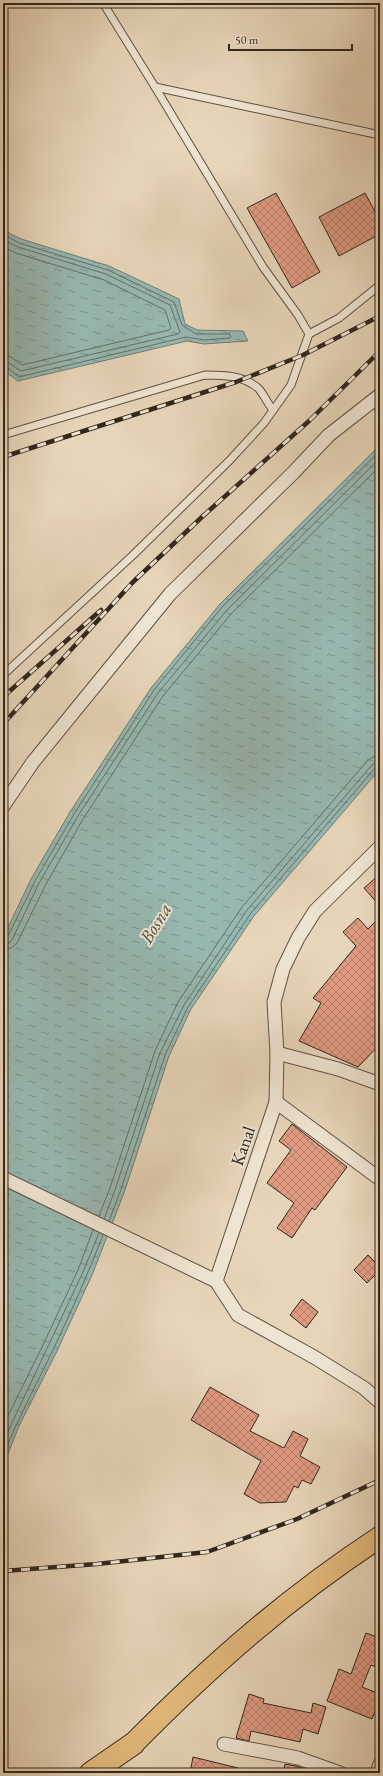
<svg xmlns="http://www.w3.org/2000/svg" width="383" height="1776" font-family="'EB Garamond',serif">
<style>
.water{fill:url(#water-ripples);stroke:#6e7e76}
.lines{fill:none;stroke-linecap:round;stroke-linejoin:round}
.shore{stroke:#647067;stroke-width:1}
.building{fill:url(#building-cross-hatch);stroke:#31271d}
.service-casing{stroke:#5e5244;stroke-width:9}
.minor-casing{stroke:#5e5244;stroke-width:15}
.primary-casing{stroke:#31271d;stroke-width:23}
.trunk-casing{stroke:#31271d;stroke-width:24}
.service{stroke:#efe4d2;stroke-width:7}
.minor{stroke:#efe4d2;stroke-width:13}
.primary{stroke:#e4ba7c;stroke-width:21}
.trunk{stroke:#e4ba7c;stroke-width:22}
.rail-casing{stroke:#31271d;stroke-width:4.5}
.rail{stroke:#efe4d2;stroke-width:3;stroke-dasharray:9;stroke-linecap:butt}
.labels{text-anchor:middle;stroke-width:4;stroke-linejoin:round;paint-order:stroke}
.street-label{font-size:18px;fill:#31271d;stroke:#efe4d2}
.water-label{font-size:19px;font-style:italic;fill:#4a4b42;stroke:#efe4d2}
</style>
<defs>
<pattern id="water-ripples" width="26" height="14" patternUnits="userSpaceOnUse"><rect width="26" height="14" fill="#97b8b1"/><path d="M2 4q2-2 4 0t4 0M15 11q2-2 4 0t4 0" fill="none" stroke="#7c968f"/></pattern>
<pattern id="building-cross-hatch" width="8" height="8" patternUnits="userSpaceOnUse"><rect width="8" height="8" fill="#e19a82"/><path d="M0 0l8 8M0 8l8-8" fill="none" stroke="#b77e6a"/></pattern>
</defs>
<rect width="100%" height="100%" fill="#e7d5b9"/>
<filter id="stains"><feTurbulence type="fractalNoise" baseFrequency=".005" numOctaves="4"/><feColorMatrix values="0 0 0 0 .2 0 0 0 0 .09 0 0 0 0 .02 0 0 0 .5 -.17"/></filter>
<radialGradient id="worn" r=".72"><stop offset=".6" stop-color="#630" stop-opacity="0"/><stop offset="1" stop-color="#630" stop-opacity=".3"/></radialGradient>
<!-- water -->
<g class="water">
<path d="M 3,230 L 21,239 L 109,266 L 179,299 L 185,324 L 197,330 L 243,331 L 248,341 L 204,344 L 187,341 L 18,381 L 3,370 Z"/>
<path d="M 380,445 L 380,769 L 254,916 L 191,1009 L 169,1056 L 124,1193 L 92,1275 L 57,1351 L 19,1426 L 3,1466 L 3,938 L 31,879 L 70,812 L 151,688 L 220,604 Z"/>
</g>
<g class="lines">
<!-- shore -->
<g class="shore">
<path d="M 3,234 L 19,243 L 108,270 L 174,302 L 182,325 L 196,334 L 229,334 L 231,336 L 230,338 L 204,340 L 186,337 L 19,377 L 7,367 L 3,367"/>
<path d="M 3,240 L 18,247 L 106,274 L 170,305 L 180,332 L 178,334 L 21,371 L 9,363 L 3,362"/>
<path d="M 3,247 L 16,253 L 104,280 L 165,310 L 171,328 L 169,330 L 22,365 L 11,357 L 3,356"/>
<path d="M 3,939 L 8,936 L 35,881 L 74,814 L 154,690 L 223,606 L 380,451"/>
<path d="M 3,944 L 9,943 L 12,940 L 39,883 L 78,816 L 158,693 L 227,610 L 380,458"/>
<path d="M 3,950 L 11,948 L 17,943 L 45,886 L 83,819 L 163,696 L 231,614 L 380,466"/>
<path d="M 99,1216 L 110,1188 L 155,1051 L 178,1002 L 242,907 L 367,761 L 373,757 L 380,755"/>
<path d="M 104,1219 L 115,1190 L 160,1053 L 184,1005 L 247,910 L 372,765 L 380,761"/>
<path d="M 109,1221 L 120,1192 L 165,1055 L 188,1007 L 251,913 L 375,768 L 380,767"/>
<path d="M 3,1426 L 43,1345 L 78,1270 L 93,1230"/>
<path d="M 3,1442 L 83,1272 L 99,1233"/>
<path d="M 3,1455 C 18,1419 36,1385 53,1350 C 71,1312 88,1274 103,1235"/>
</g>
</g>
<!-- building -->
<g class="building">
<path d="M 276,193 L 320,272 L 292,288 L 247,208 Z"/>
<path d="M 365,193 L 380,221 L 380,234 L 339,256 L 319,217 Z"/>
<path d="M 380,874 L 380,906 L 364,888 Z"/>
<path d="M 380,917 L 380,1044 L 358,1067 L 299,1041 L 321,1003 L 313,998 L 356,946 L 343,932 L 358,918 L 368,929 Z"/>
<path d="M 292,1124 L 347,1167 L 315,1210 L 312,1208 L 292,1238 L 277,1228 L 294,1203 L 267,1183 L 291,1150 L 279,1141 Z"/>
<path d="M 368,1255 L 380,1267 L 380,1270 L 367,1283 L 354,1270 Z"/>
<path d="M 302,1299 L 318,1312 L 306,1328 L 290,1315 Z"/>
<path d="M 210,1387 L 259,1415 L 250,1431 L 284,1448 L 293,1431 L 308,1439 L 300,1456 L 320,1467 L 311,1484 L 302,1480 L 298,1488 L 294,1486 L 286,1502 L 260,1503 L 244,1494 L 261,1461 L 191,1420 Z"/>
<path d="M 366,1633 L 380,1638 L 380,1668 L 371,1665 L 362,1687 L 380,1694 L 380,1699 L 372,1719 L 327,1701 L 339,1669 L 351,1674 Z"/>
<path d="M 249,1694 L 264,1699 L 263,1703 L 311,1713 L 313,1703 L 326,1707 L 318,1734 L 303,1729 L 300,1742 L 251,1731 L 249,1741 L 236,1738 Z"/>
<path d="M 193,1757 L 238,1768 L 237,1773 L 190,1773 Z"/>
<path d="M 285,1764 L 296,1766 L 316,1773 L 283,1773 Z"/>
</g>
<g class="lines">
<!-- service casing -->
<g class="service-casing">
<g id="service">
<path d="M 103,3 L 155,87 L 263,267 L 298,315 L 309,334"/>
<path d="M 155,87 L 380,135"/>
<path d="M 3,435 L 205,375 C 223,375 244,375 259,389 C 264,395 268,404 273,410"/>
<path d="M 3,675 L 132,556 L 230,460 L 264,423 L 291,385 L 309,334 L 339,318 L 380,285"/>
</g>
</g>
<!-- minor casing -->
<g class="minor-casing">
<g id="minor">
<path d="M 3,806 L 33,762 L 170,594 L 293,473 L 329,435 L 380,395"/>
<path d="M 380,847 L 315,911 L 298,938 L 283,969 L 274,1002 L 277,1053 L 276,1102 L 216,1281 L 238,1315 L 314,1357 L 364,1388 L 380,1402"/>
<path d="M 277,1053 L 338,1069 L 380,1084"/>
<path d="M 276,1102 L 380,1179"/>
<path d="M 3,1178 L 216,1281"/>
<path d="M 224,1744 L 298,1758 L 340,1773"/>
<path d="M 377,1773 L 380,1764"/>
</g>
</g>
<!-- primary casing -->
<g class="primary-casing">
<path id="primary" d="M 133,1744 C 211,1665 287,1598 380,1537"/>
</g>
<!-- trunk casing -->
<g class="trunk-casing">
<path id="trunk" d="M 91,1773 L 133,1744"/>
</g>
<!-- service -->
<use href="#service" class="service"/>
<!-- minor -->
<use href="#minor" class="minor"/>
<!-- primary -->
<use href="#primary" class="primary"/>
<!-- trunk -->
<use href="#trunk" class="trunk"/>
<!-- rail casing -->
<g class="rail-casing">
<g id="rail">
<path d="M 3,457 L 236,382 L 303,355 L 380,316"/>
<path d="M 3,697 L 101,610"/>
<path d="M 3,724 L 133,582 L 203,516 L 309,421 L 380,351"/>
<path d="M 3,1571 L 97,1564 L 207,1552 L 297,1519 L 380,1480"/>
</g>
</g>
<!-- rail -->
<use href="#rail" class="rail"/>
</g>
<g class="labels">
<!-- street labels -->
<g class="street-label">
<text transform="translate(243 1146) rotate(-71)" y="6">Kanal</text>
</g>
<!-- water labels -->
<g class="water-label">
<text transform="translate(155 923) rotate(-59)" y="7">Bosna</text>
</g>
</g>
<!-- margin -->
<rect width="383" height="1776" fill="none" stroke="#e7d5b9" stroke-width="16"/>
<rect x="4" y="4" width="375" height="1768" fill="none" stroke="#31271d" stroke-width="2"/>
<rect x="8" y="8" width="367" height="1760" fill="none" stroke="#31271d"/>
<!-- scale -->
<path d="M229 44v6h123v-6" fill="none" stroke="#31271d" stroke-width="2"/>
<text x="235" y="44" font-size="12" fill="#31271d" stroke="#efe4d2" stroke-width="3" paint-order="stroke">50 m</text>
<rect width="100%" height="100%" filter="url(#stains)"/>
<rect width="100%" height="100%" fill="url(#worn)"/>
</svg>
